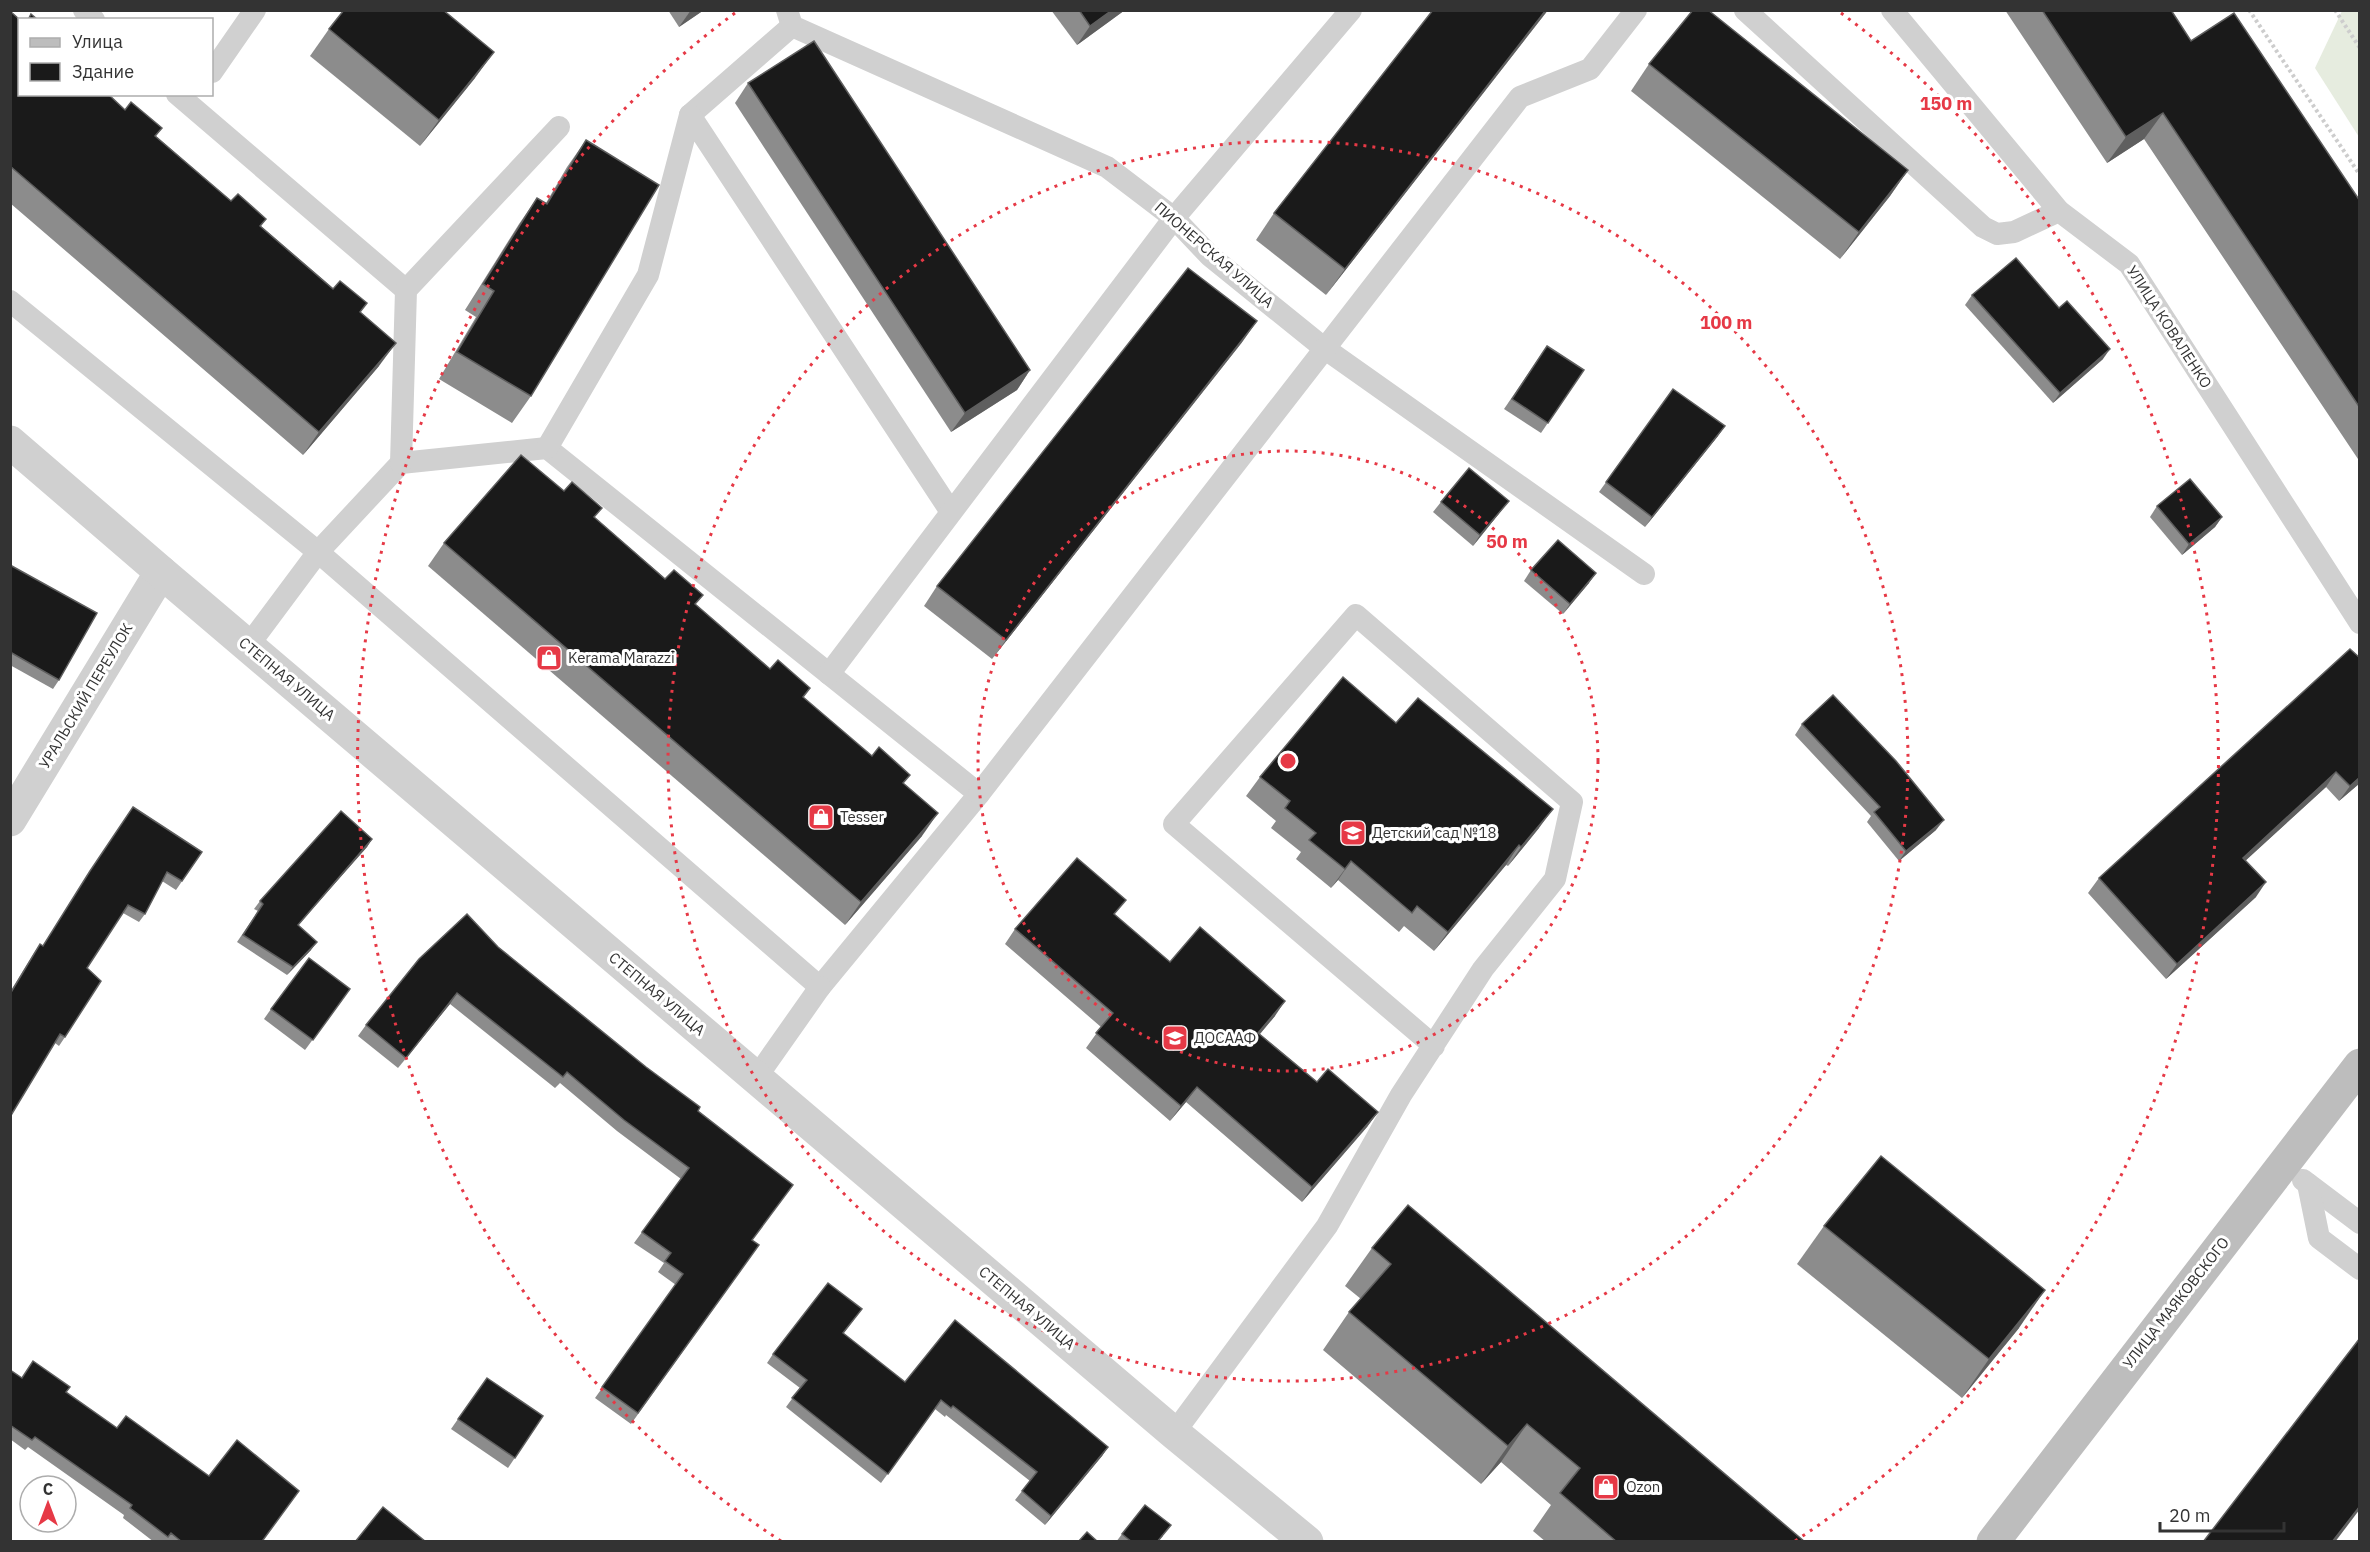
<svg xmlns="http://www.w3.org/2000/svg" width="2370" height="1552" font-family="'IBM Plex Sans',sans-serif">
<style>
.green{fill:#e6ecdf}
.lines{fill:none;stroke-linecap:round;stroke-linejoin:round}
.path{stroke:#cdcdcd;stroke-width:4;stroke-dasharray:3 3;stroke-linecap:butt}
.service{stroke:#d0d0d0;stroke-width:22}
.minor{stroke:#d0d0d0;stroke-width:33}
.tertiary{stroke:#d0d0d0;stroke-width:33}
.secondary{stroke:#bdbdbd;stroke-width:33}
.wall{fill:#8c8c8c}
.shaded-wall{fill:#5f5f5f}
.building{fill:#1a1a1a;stroke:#5f5f5f;stroke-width:1.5}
.ring{fill:none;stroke:#e63946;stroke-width:3;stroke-dasharray:3 6}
.labels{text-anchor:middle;stroke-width:6;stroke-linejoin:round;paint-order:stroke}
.street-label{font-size:15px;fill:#333;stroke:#fff}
.poi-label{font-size:15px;fill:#333;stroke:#fff;text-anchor:start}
.centre{fill:#e63946;stroke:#fff;stroke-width:3}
.ring-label{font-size:18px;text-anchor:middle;font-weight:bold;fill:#e63946;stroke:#fff;stroke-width:6;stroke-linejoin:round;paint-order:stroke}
</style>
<rect width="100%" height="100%" fill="#fff"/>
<!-- green -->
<path class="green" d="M 2342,11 L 2359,11 L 2359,137 L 2315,68 Z"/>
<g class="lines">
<!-- path -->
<g class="path">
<path d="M 2249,10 L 2360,175"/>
<path d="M 2335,10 L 2360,48"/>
</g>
<!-- service -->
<g class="service">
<path d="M 84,10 L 94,20"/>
<path d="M 787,10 L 792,26 L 1107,167 L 1174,218 L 1210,256 L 1324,348 L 1644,574"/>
<path d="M 1745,10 L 1983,227 L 1997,234 L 2014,232 L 2059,211"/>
<path d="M 1892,10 L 2059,211 L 2129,264 L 2360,623"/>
<path d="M 212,72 L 255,10"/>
<path d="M 177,94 L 406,290"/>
<path d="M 690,115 L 792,26"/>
<path d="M 10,301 L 318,552 L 820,987 L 979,794 L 547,448 L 401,463 L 318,552 L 248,646"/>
<path d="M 547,448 L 648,275 L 690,115 L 951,512"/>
<path d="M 401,463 L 406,290 L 559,127"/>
<path d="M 829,674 L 1174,218 L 1351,10"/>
<path d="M 979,794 L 1520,97 L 1590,69 L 1636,10"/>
<path d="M 756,1078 L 820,987"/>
<path d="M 2303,1180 L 2360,1223"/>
<path d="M 2308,1184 L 2319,1238 L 2360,1269"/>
<path d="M 1174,1433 L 1327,1226 L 1401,1095 L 1483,969 L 1555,879 L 1572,802 L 1356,615 L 1174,824 L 1434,1046"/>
</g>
<!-- minor -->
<path class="minor" d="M 10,820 L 161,572"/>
<!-- tertiary -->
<path class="tertiary" d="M 10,442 L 161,572 L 1174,1433 L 1307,1542"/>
<!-- secondary -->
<path class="secondary" d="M 1993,1542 L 2360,1065"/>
</g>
<!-- wall -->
<g class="wall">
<path d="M 668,10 L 704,10 L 679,27 Z"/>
<path d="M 1051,10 L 1125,10 L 1077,45 Z"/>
<path d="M 1433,10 L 1548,10 L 1326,295 L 1256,240 L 1274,213 Z"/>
<path d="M 2005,10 L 2171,10 L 2191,41 L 2360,201 L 2360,462 L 2144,139 L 2107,163 Z"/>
<path d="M 10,11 L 125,110 L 162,128 L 156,136 L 231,201 L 266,219 L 261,226 L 361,312 L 379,366 L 303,455 L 10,203 Z"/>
<path d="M 329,29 L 475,78 L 420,146 L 310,56 Z"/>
<path d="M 1649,64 L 1908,170 L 1890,196 L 1840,259 L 1631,91 Z"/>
<path d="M 748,83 L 1030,370 L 1017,390 L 951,432 L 735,103 Z"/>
<path d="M 586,140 L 531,396 L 512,423 L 439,379 L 476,317 L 465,310 L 519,224 L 537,198 L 546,203 L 567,167 Z"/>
<path d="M 1972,295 L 2103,359 L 2053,403 L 1965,305 Z"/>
<path d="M 1243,341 L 992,659 L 924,606 L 937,586 Z"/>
<path d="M 1547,346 L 1584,370 L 1541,433 L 1504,409 Z"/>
<path d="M 1673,389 L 1718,436 L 1645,527 L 1599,492 Z"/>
<path d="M 1441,502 L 1501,511 L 1473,546 L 1433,512 Z"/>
<path d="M 2157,506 L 2222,517 L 2215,527 L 2182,555 L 2150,517 Z"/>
<path d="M 595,518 L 904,784 L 922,836 L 845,925 L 428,566 L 444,543 Z"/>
<path d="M 10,565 L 59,680 L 53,689 L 10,665 Z"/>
<path d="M 1531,570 L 1589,583 L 1563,614 L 1524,581 Z"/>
<path d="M 2360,658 L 2360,783 L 2339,801 L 2326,787 L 2246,860 L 2256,897 L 2166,979 L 2088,893 L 2099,878 Z"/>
<path d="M 1396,723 L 1539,828 L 1508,866 L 1506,865 L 1434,951 L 1404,926 L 1399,932 L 1338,880 L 1331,888 L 1296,859 L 1301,852 L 1271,828 L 1276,821 L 1246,796 L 1260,777 Z"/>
<path d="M 1802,724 L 1936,830 L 1899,861 L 1867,822 L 1871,816 L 1795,735 Z"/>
<path d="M 133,807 L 202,852 L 176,890 L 162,881 L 145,914 L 139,922 L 123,913 L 87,968 L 65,1037 L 59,1046 L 55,1043 L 10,1117 L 10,992 L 34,953 L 40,944 L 43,946 L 84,880 Z"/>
<path d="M 372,839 L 367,847 L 298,925 L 311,950 L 287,975 L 237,942 L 258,911 L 254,909 L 260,901 Z"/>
<path d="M 1115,915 L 1170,962 L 1275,1016 L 1260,1034 L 1317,1082 L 1378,1112 L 1367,1127 L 1302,1202 L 1186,1102 L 1170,1121 L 1086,1048 L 1101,1027 L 1005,944 L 1015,929 Z"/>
<path d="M 498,947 L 698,1111 L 752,1241 L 759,1245 L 631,1424 L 595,1398 L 676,1285 L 658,1272 L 664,1263 L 634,1243 L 681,1179 L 617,1131 L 560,1083 L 555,1088 L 450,1004 L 398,1068 L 358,1036 L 366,1025 Z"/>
<path d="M 343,999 L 305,1050 L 264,1019 L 271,1009 Z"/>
<path d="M 1824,1226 L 2019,1328 L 1962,1398 L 1797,1264 Z"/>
<path d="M 1372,1248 L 1805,1542 L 1546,1542 L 1533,1531 L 1551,1505 L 1501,1462 L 1481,1484 L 1323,1350 L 1349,1312 L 1361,1299 L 1345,1286 Z"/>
<path d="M 855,1318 L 843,1334 L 905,1382 L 1108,1447 L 1102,1456 L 1045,1525 L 1015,1500 L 1030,1481 L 946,1415 L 945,1417 L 935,1409 L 881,1483 L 786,1407 L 800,1388 L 767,1363 L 773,1354 Z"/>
<path d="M 10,1370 L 22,1378 L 66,1392 L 265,1542 L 154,1542 L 123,1518 L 124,1515 L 28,1447 L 25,1450 L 10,1439 Z"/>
<path d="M 487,1378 L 543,1416 L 508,1468 L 451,1429 Z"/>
<path d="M 1122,1534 L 1163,1536 L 1158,1542 L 1116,1542 Z"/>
</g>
<!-- shaded-wall -->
<g class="shaded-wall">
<path d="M 691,10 L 704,10 L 679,27 Z"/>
<path d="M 1112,10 L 1125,10 L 1077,45 L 1090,26 Z"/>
<path d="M 1546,10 L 1548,10 L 1326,295 L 1345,269 Z"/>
<path d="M 494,52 L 475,78 L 420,146 L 439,120 Z"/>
<path d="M 2163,113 L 2144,139 L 2107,163 L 2126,137 Z"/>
<path d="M 1908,170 L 1890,196 L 1840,259 L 1859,232 Z"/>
<path d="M 1257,321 L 1243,341 L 992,659 L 1006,640 Z"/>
<path d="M 396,343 L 379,366 L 303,455 L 319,432 Z"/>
<path d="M 2110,349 L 2103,359 L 2053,403 L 2060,393 Z"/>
<path d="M 1030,370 L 1017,390 L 951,432 L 965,413 Z"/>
<path d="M 1725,426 L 1718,436 L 1645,527 L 1652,517 Z"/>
<path d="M 1509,501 L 1473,546 L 1480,535 Z"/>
<path d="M 2222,517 L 2215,527 L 2182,555 L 2189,544 Z"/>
<path d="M 1596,573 L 1589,583 L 1563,614 L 1570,604 Z"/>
<path d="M 2336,772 L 2326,787 L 2232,873 L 2243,858 Z"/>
<path d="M 2360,777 L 2360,783 L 2339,801 L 2350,786 Z"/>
<path d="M 1553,809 L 1539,828 L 1508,866 L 1521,847 Z"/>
<path d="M 938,813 L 922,836 L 845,925 L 861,902 Z"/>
<path d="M 1944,820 L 1936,830 L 1899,861 L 1906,851 Z"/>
<path d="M 372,839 L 367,847 L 292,932 L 298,925 Z"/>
<path d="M 1519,845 L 1506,865 L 1434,951 L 1448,932 Z"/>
<path d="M 1351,861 L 1338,880 L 1331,888 L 1345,869 Z"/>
<path d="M 2266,882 L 2256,897 L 2166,979 L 2177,964 Z"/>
<path d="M 317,942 L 311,950 L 287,975 L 293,967 Z"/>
<path d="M 457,993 L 450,1004 L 398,1068 L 406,1058 Z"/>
<path d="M 1285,1001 L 1275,1016 L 1248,1048 L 1258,1033 Z"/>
<path d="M 1197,1087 L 1186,1102 L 1170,1121 L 1181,1106 Z"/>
<path d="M 1378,1112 L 1367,1127 L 1302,1202 L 1312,1187 Z"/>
<path d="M 2045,1290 L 2019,1328 L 1962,1398 L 1989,1359 Z"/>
<path d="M 1527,1424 L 1501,1462 L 1481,1484 L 1508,1446 Z"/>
<path d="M 1108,1447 L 1102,1456 L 1045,1525 L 1051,1516 Z"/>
<path d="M 2360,1506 L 2360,1509 L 2335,1542 L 2332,1542 Z"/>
</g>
<!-- building -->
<g class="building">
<path d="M 344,10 L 443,10 L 494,52 L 439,120 L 329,29 Z"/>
<path d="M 1079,10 L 1112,10 L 1090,26 Z"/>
<path d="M 1433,10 L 1546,10 L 1345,269 L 1274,213 Z"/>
<path d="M 1693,10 L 1708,10 L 1908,170 L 1859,232 L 1649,64 Z"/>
<path d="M 2042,10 L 2171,10 L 2191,41 L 2234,13 L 2360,201 L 2360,408 L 2163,113 L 2126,137 Z"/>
<path d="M 10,11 L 20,20 L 20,94 L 108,94 L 125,110 L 131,102 L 162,128 L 155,136 L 231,201 L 238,194 L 266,219 L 260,226 L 333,289 L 340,281 L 367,303 L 360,312 L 396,343 L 319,432 L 10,166 Z"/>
<path d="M 31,14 L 38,20 L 28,20 Z"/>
<path d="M 814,41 L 1030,370 L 965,413 L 748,83 Z"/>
<path d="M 586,140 L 659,185 L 531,396 L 457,352 L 494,291 L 483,284 L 537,198 L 547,204 Z"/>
<path d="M 2016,258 L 2059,308 L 2067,301 L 2110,349 L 2060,393 L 1972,295 Z"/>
<path d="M 1188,268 L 1257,321 L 1006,640 L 937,586 Z"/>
<path d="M 1547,346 L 1584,370 L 1548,423 L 1512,399 Z"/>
<path d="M 1673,389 L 1725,426 L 1652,517 L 1606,482 Z"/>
<path d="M 521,455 L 564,491 L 572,482 L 602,508 L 594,517 L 665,579 L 674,570 L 703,595 L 695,604 L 770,669 L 778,660 L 810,688 L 803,697 L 872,756 L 879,747 L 910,775 L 903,783 L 938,813 L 861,902 L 444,543 Z"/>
<path d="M 1469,468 L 1509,501 L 1480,535 L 1441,502 Z"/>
<path d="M 2190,479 L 2222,517 L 2189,544 L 2157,506 Z"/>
<path d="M 1558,540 L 1596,573 L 1570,604 L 1531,570 Z"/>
<path d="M 10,565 L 97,613 L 59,680 L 10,652 Z"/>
<path d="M 2350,649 L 2360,658 L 2360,777 L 2350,786 L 2336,772 L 2243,858 L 2266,882 L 2177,964 L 2099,878 Z"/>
<path d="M 1343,677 L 1396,723 L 1418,698 L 1553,809 L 1521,847 L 1519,845 L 1448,932 L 1417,906 L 1412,913 L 1351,861 L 1345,869 L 1309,840 L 1316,833 L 1285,808 L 1290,801 L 1260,777 Z"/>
<path d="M 1833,695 L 1896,761 L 1944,820 L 1906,851 L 1874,812 L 1880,807 L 1802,724 Z"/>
<path d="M 133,807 L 202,852 L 182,881 L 167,872 L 145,914 L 128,905 L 87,968 L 101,981 L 65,1037 L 60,1034 L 10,1117 L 10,994 L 40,944 L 43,946 L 90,871 Z"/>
<path d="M 341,811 L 372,839 L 298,925 L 317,942 L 293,967 L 243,935 L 263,904 L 260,901 Z"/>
<path d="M 1077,858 L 1126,900 L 1114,914 L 1170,962 L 1200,927 L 1285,1001 L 1258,1033 L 1317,1082 L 1328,1069 L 1378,1112 L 1312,1187 L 1197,1087 L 1181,1106 L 1096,1033 L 1113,1013 L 1015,929 Z"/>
<path d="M 467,914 L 498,947 L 646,1067 L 700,1107 L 698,1111 L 793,1185 L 752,1240 L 759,1245 L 638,1413 L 602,1387 L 683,1274 L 665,1261 L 671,1253 L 642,1232 L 689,1168 L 624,1120 L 567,1072 L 563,1077 L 457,993 L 406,1058 L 366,1025 L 419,959 Z"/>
<path d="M 309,958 L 350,989 L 313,1040 L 271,1009 Z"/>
<path d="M 1881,1156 L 2045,1290 L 1989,1359 L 1824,1226 Z"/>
<path d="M 1408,1205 L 1805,1542 L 1617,1542 L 1560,1493 L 1580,1468 L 1527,1424 L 1508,1446 L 1349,1312 L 1391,1264 L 1372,1248 Z"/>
<path d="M 828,1283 L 862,1309 L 843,1333 L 905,1382 L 955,1320 L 1108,1447 L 1051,1516 L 1022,1491 L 1037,1472 L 953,1406 L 951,1408 L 941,1400 L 888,1474 L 792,1398 L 807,1380 L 773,1354 Z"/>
<path d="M 2360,1338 L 2360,1506 L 2332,1542 L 2203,1542 Z"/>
<path d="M 33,1361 L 70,1387 L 66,1392 L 117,1428 L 126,1416 L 209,1476 L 237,1440 L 299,1491 L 263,1540 L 265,1542 L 182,1542 L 171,1533 L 168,1537 L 130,1508 L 132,1505 L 35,1437 L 32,1440 L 10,1425 L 10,1370 L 22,1378 Z"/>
<path d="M 487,1378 L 543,1416 L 515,1458 L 458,1419 Z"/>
<path d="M 1145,1505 L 1171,1525 L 1157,1542 L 1132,1542 L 1122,1534 Z"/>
<path d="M 383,1507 L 426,1542 L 355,1542 Z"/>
<path d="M 1087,1532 L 1098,1542 L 1078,1542 Z"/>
</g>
<!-- distance rings -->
<g class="ring">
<circle cx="1288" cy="761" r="310"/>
<circle cx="1288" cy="761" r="620"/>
<path d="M781 1541A930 930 0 0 1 735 13M1841 13A930 930 0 0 1 1795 1541"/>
</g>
<!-- icons -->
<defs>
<g id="shop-square" transform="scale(1.35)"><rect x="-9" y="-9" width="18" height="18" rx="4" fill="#e63946" stroke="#fff"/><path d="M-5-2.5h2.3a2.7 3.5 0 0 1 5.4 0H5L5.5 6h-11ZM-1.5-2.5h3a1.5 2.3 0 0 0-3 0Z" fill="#fff"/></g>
<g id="school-square" transform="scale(1.35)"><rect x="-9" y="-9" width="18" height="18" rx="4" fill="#e63946" stroke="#fff"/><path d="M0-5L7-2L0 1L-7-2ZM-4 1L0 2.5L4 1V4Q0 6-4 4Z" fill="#fff"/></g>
</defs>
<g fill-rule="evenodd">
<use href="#shop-square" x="549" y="658"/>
<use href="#shop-square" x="821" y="817"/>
<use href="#school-square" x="1353" y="833"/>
<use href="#school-square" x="1175" y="1038"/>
<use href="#shop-square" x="1606" y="1487"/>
</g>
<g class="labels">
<!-- street labels -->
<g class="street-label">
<text transform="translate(1214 255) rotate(41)" y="5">ПИОНЕРСКАЯ УЛИЦА</text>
<text transform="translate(2169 327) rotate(57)" y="5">УЛИЦА КОВАЛЕНКО</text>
<text transform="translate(287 679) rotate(40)" y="5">СТЕПНАЯ УЛИЦА</text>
<text transform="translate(86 696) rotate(-59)" y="5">УРАЛЬСКИЙ ПЕРЕУЛОК</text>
<text transform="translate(657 994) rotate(40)" y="5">СТЕПНАЯ УЛИЦА</text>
<text transform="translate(2176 1303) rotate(-52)" y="5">УЛИЦА МАЯКОВСКОГО</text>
<text transform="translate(1027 1308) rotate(40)" y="5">СТЕПНАЯ УЛИЦА</text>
</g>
<!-- poi labels -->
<g class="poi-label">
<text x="568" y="663">Kerama Marazzi</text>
<text x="840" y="822">Tesser</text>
<text x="1372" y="838">Детский сад №18</text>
<text x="1194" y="1043">ДОСААФ</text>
<text x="1626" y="1492">Ozon</text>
</g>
</g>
<circle cx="1288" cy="761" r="9" class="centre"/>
<g class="ring-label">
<text x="1946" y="110">150 m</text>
<text x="1726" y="329">100 m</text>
<text x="1507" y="548">50 m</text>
</g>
<!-- border -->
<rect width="2370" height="1552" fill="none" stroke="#333333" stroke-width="24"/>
<!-- legend -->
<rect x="18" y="18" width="195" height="78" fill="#ffffff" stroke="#adadad" stroke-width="1.5"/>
<rect x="30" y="38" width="30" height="9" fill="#bdbdbd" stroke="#adadad" stroke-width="1.5"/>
<text x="72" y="48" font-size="18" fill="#333333">Улица</text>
<rect x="30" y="63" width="30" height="18" fill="#1a1a1a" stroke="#adadad" stroke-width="1.5"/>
<text x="72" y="78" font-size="18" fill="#333333">Здание</text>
<!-- north arrow -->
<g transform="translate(48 1504)"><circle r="28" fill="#ffffff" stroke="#adadad" stroke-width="1.5"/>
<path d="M0-4.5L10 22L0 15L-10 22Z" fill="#e63946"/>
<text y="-9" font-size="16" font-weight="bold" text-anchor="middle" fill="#333333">С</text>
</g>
<!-- scale -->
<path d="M2160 1522v9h124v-9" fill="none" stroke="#333333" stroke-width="3"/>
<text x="2169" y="1522" font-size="18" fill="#333333" stroke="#ffffff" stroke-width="4.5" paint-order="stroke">20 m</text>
</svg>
